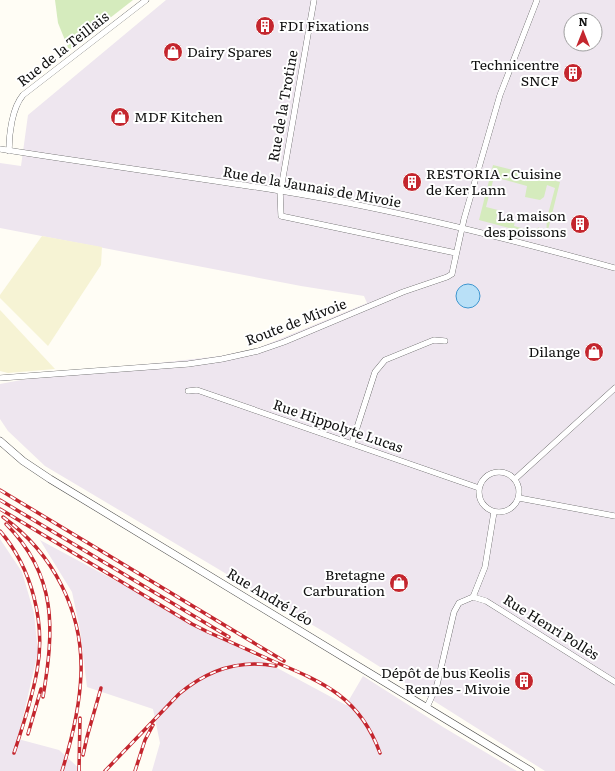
<svg xmlns="http://www.w3.org/2000/svg" width="615" height="771" font-family="Literata,serif">
<style>
.industrial{fill:#eee6ef;fill-rule:evenodd}
.farmland{fill:#f6f3d4}
.green{fill:#d5ebbd}
.water{fill:#b9e0f7;stroke:#3f96cf}
.lines{fill:none;stroke-linecap:round;stroke-linejoin:round}
.minor-casing{stroke:#444;stroke-width:6}
.tertiary-casing{stroke:#444;stroke-width:8}
.minor{stroke:#fff;stroke-width:5.5}
.tertiary{stroke:#fff;stroke-width:7}
.rail-casing{stroke:#c4262e;stroke-width:3.5}
.rail{stroke:#fff;stroke-width:2;stroke-dasharray:6;stroke-linecap:butt}
.labels{text-anchor:middle;stroke-width:4;stroke-linejoin:round;paint-order:stroke}
.poi-label{font-size:14px;fill:#111;stroke:#fff;text-anchor:end}
.street-label{font-size:14px;fill:#111;stroke:#fff}
</style>
<rect width="100%" height="100%" fill="#fffdf5"/>
<!-- industrial -->
<g class="industrial">
<path d="M 166,0 L 615,0 L 615,771 L 545,771 L 331,636 L 45,466 L 8,431 L 0,419 L 0,384 L 69,371 L 122,367 L 221,356 L 258,348 L 367,303 L 364,296 L 301,286 L 0,228 L 0,163 L 21,166 L 28,115 ZM 571,20 L 595,20 L 595,44 L 571,44 Z"/>
<path d="M 0,539 L 22,572 L 34,613 L 38,652 L 18,739 L 59,750 L 82,771 L 0,771 Z"/>
<path d="M 40,540 L 346,705 L 363,676 L 443,727 L 517,771 L 152,771 L 160,743 L 153,709 L 87,687 L 80,630 L 72,592 Z"/>
</g>
<!-- farmland -->
<g class="farmland">
<path d="M 42,236 L 102,247 L 101,265 L 48,346 L 0,298 L 0,295 Z"/>
<path d="M 0,310 L 55,369 L 8,373 L 0,371 Z"/>
</g>
<!-- green -->
<g class="green">
<path d="M 55,0 L 133,0 L 69,50 L 58,23 Z"/>
<path d="M 493,165 L 560,182 L 546,238 L 547,218 L 555,188 L 547,185 L 544,197 L 540,200 L 525,197 L 527,186 L 494,177 L 486,207 L 498,210 L 496,220 L 505,222 L 506,219 L 515,221 L 514,226 L 537,232 L 538,227 L 540,229 L 540,236 L 479,220 Z"/>
</g>
<!-- water -->
<circle class="water" cx="468" cy="296" r="12"/>
<g class="lines">
<!-- minor casing -->
<g class="minor-casing">
<g id="minor">
<path d="M 314,0 L 282,183 L 280,190 L 281,216 L 456,253"/>
<path d="M 0,149 C 93,164 187,176 281,191 C 393,209 505,238 615,268"/>
<path d="M 9,151 C 9,134 12,108 23,95 L 146,0"/>
<path d="M 0,378 L 188,364 L 222,359 L 258,351 L 284,342 L 403,292 L 447,277 L 452,274 L 453,269 L 464,219 L 500,95 L 537,0"/>
<path d="M 188,391 L 197,390 L 479,488"/>
<path d="M 352,443 L 375,372 L 385,360 L 434,340 L 445,341"/>
<circle cx="499" cy="492" r="20"/>
<path d="M 515,479 L 615,388"/>
<path d="M 519,498 L 615,516"/>
<path d="M 473,597 L 486,601 L 615,682"/>
<path d="M 427,707 L 437,685 L 454,612 L 459,603 L 473,597 L 485,567 L 494,512"/>
</g>
</g>
<!-- tertiary casing -->
<g class="tertiary-casing">
<path id="tertiary" d="M 0,441 L 23,461 L 50,479 L 531,771"/>
</g>
<!-- minor -->
<use href="#minor" class="minor"/>
<!-- tertiary -->
<use href="#tertiary" class="tertiary"/>
<!-- rail casing -->
<g class="rail-casing">
<g id="rail">
<path d="M 0,490 L 284,661"/>
<path d="M 0,500 L 229,637"/>
<path d="M 0,509 L 192,624 L 208,632 C 230,642 253,652 275,662 C 325,683 360,698 380,753"/>
<path d="M 3,517 C 53,553 83,611 81,673 C 80,706 72,739 62,771"/>
<path d="M 6,524 C 58,576 54,630 43,697"/>
<path d="M 0,531 C 32,568 46,623 37,671 C 32,699 23,726 14,753"/>
<path d="M 28,734 L 41,689"/>
<path d="M 83,755 L 87,737 L 101,688"/>
<path d="M 79,771 L 80,718"/>
<path d="M 105,771 L 179,694 C 206,671 239,659 276,666"/>
<path d="M 135,771 L 145,740 L 153,725"/>
</g>
</g>
<!-- rail -->
<use href="#rail" class="rail"/>
</g>
<!-- icons -->
<defs>
<g id="building-disc" transform="scale(1)"><circle r="9.5" fill="#c4262e" stroke="#fff"/><path d="M-4-6H4V6H1V3H-1V6H-4ZM-2.5-4.3h1.7v1.8h-1.7ZM.8-4.3h1.7v1.8H.8ZM-2.5-1h1.7V.8h-1.7ZM.8-1h1.7V.8H.8Z" fill="#fff"/></g>
<g id="shop-disc" transform="scale(1)"><circle r="9.5" fill="#c4262e" stroke="#fff"/><path d="M-5-2.5h2.3a2.7 3.5 0 0 1 5.4 0H5L5.5 6h-11ZM-1.5-2.5h3a1.5 2.3 0 0 0-3 0Z" fill="#fff"/></g>
</defs>
<g fill-rule="evenodd">
<use href="#building-disc" x="265" y="26"/>
<use href="#shop-disc" x="173" y="52"/>
<use href="#building-disc" x="573" y="73"/>
<use href="#shop-disc" x="120" y="117"/>
<use href="#building-disc" x="412" y="182"/>
<use href="#building-disc" x="580" y="224"/>
<use href="#shop-disc" x="594" y="352"/>
<use href="#shop-disc" x="399" y="583"/>
<use href="#building-disc" x="524" y="681"/>
</g>
<g class="labels">
<!-- poi labels -->
<g class="poi-label">
<text x="279" y="31" text-anchor="start">FDI Fixations</text>
<text x="187" y="57" text-anchor="start">Dairy Spares</text>
<text x="559" y="70">Technicentre<tspan x="559" dy="16">SNCF</tspan></text>
<text x="134" y="122" text-anchor="start">MDF Kitchen</text>
<text x="426" y="179" text-anchor="start">RESTORIA - Cuisine<tspan x="426" dy="16">de Ker Lann</tspan></text>
<text x="566" y="221">La maison<tspan x="566" dy="16">des poissons</tspan></text>
<text x="580" y="357">Dilange</text>
<text x="385" y="580">Bretagne<tspan x="385" dy="16">Carburation</tspan></text>
<text x="510" y="678">Dépôt de bus Keolis<tspan x="510" dy="16">Rennes - Mivoie</tspan></text>
</g>
<!-- street labels -->
<g class="street-label">
<text transform="translate(63 49) rotate(-38)" y="5">Rue de la Teillais</text>
<text transform="translate(283 106) rotate(-80)" y="5">Rue de la Trotine</text>
<text transform="translate(312 187) rotate(10)" y="5">Rue de la Jaunais de Mivoie</text>
<text transform="translate(296 322) rotate(-21)" y="5">Route de Mivoie</text>
<text transform="translate(338 426) rotate(19)" y="5">Rue Hippolyte Lucas</text>
<text transform="translate(270 597) rotate(31)" y="5">Rue André Léo</text>
<text transform="translate(551 627) rotate(32)" y="5">Rue Henri Pollès</text>
</g>
</g>
<!-- north arrow -->
<g transform="translate(583 32)"><circle r="19" fill="#ffffff" stroke="#a0a0a0"/>
<path d="M0-3L7 15L0 10L-7 15Z" fill="#c4262e"/>
<text y="-6" font-size="11" font-weight="bold" text-anchor="middle" fill="#111111">N</text>
</g>
</svg>
